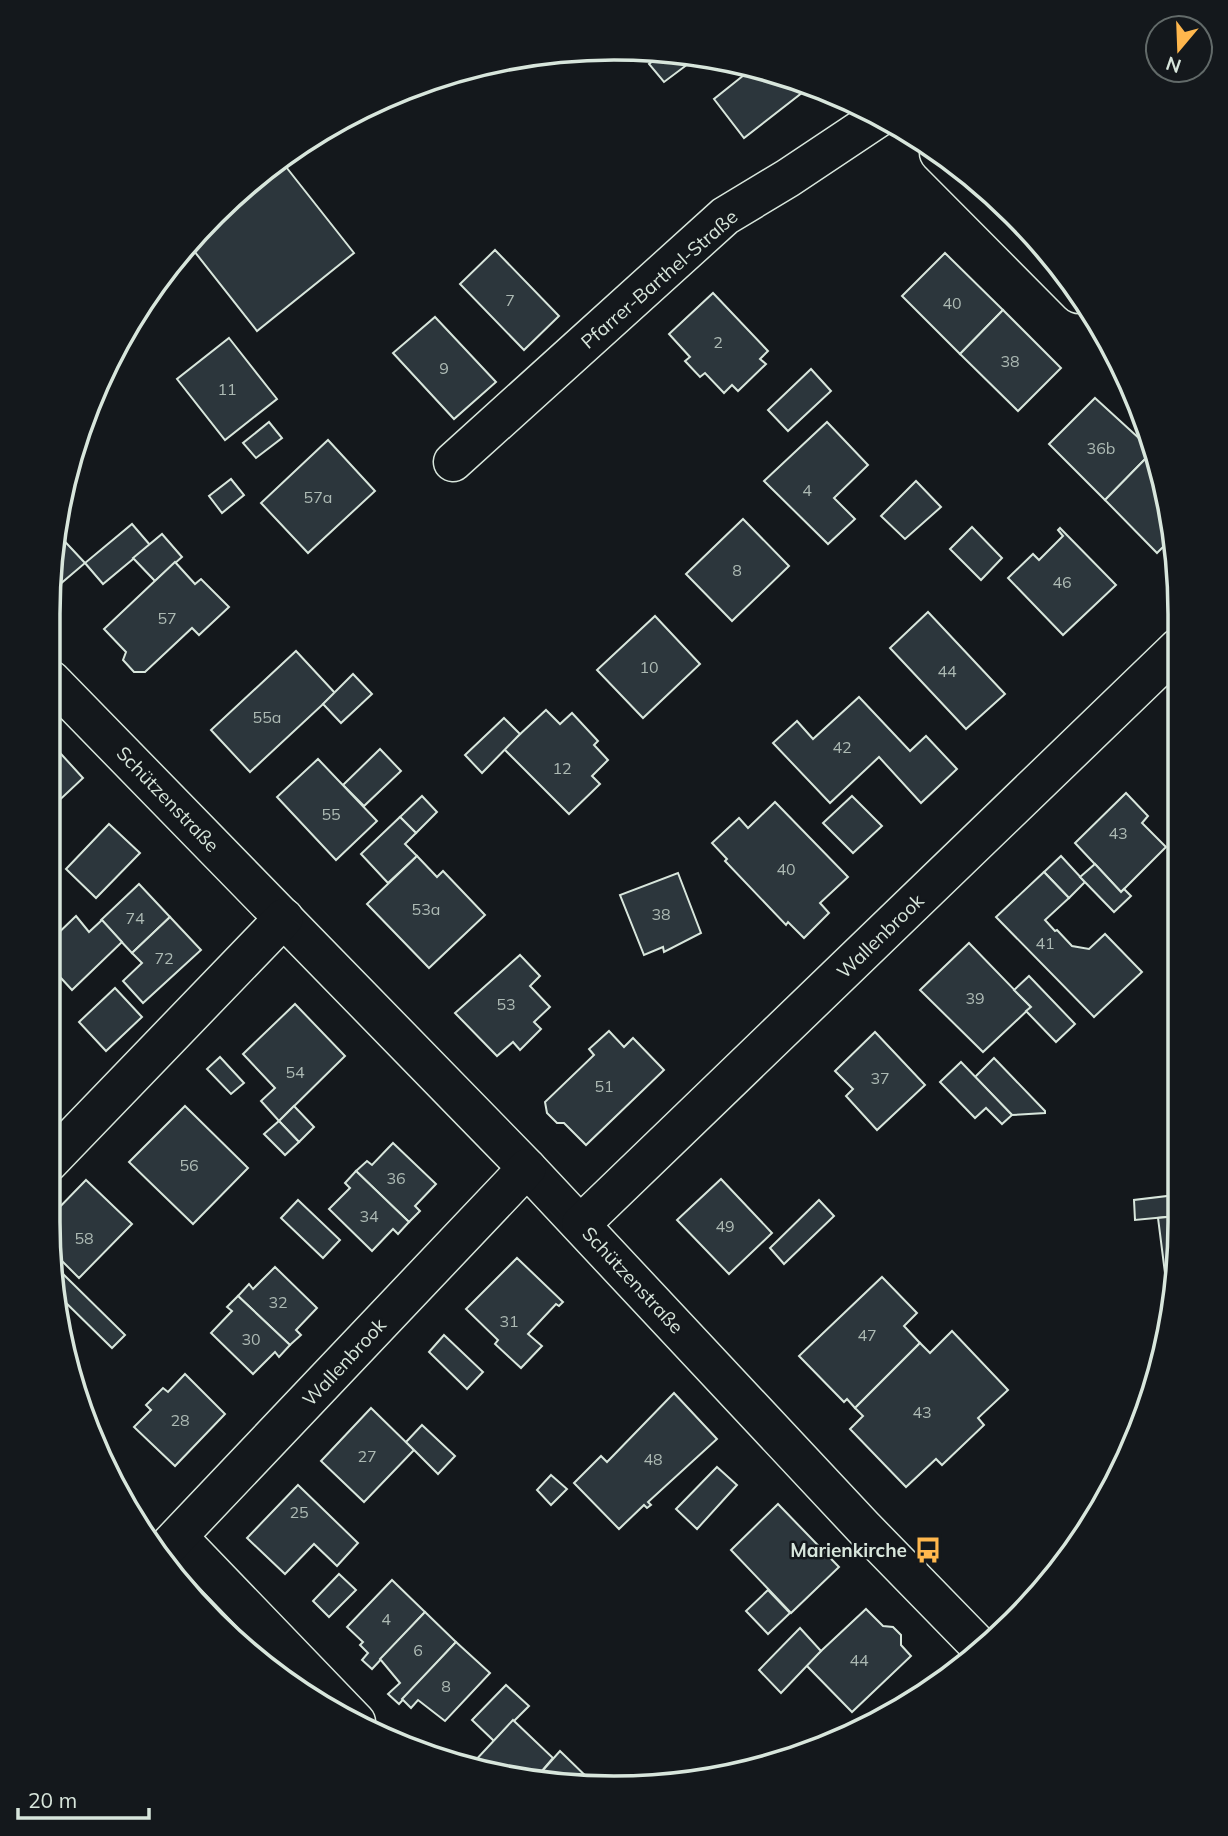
<svg xmlns="http://www.w3.org/2000/svg" width="1228" height="1836" font-family="Mulish,sans-serif">
<style>
.building{fill:#2c363c;stroke:#d8e6dc;stroke-width:2}
.lines{fill:none;stroke-linecap:round;stroke-linejoin:round}
.street-casing{stroke:#d8e6dc;stroke-width:41}
.street{stroke:#14181c;stroke-width:38}
.labels{text-anchor:middle;stroke-width:5;stroke-linejoin:round;paint-order:stroke}
.number-label{font-size:16px;fill:#adbab4}
.street-label{font-size:19px;fill:#d8e6dc;stroke:#14181c}
.poi-label{font-size:19px;font-weight:bold;fill:#d8e6dc;stroke:#14181c;text-anchor:end}
.rim{fill:none;stroke:#d8e6dc;stroke-width:3.5}
</style>
<rect width="100%" height="100%" fill="#14181c"/>
<!-- building -->
<g class="building">
<path d="M 666,51 L 688,52 L 700,55 L 664,82 L 649,64 Z"/>
<path d="M 754,67 L 791,76 L 803,92 L 744,138 L 714,99 Z"/>
<path d="M 279,158 L 354,253 L 257,331 L 187,242 Z"/>
<path d="M 495,250 L 559,316 L 524,350 L 460,284 Z"/>
<path d="M 945,253 L 1003,310 L 960,354 L 902,296 Z"/>
<path d="M 713,293 L 768,351 L 760,359 L 766,364 L 738,391 L 732,385 L 724,393 L 705,373 L 700,377 L 685,361 L 690,357 L 669,334 Z"/>
<path d="M 1003,310 L 1061,368 L 1018,411 L 960,354 Z"/>
<path d="M 435,317 L 496,382 L 454,419 L 393,353 Z"/>
<path d="M 229,338 L 277,399 L 225,440 L 177,379 Z"/>
<path d="M 811,369 L 831,391 L 788,431 L 768,410 Z"/>
<path d="M 1095,398 L 1153,451 L 1105,500 L 1049,444 Z"/>
<path d="M 269,422 L 282,438 L 256,458 L 243,443 Z"/>
<path d="M 827,422 L 868,465 L 834,498 L 855,519 L 828,544 L 764,481 Z"/>
<path d="M 328,440 L 375,491 L 308,553 L 261,503 Z"/>
<path d="M 1153,451 L 1162,468 L 1173,537 L 1157,553 L 1105,500 Z"/>
<path d="M 231,479 L 244,495 L 222,513 L 209,496 Z"/>
<path d="M 916,481 L 941,507 L 905,539 L 881,516 Z"/>
<path d="M 743,519 L 789,566 L 732,621 L 686,574 Z"/>
<path d="M 132,524 L 150,545 L 103,584 L 85,563 Z"/>
<path d="M 972,527 L 1002,558 L 981,580 L 950,549 Z"/>
<path d="M 1060,528 L 1116,585 L 1063,635 L 1008,578 L 1033,554 L 1039,560 L 1063,536 L 1058,530 Z"/>
<path d="M 55,531 L 85,563 L 52,591 L 52,540 Z"/>
<path d="M 162,534 L 182,557 L 155,581 L 133,558 Z"/>
<path d="M 175,562 L 195,584 L 201,579 L 229,607 L 199,635 L 192,628 L 145,672 L 134,672 L 123,660 L 126,652 L 104,629 Z"/>
<path d="M 928,612 L 1005,694 L 966,729 L 890,648 Z"/>
<path d="M 655,616 L 700,664 L 643,718 L 597,670 Z"/>
<path d="M 296,651 L 335,693 L 250,772 L 211,730 Z"/>
<path d="M 353,674 L 372,694 L 341,723 L 323,704 Z"/>
<path d="M 859,697 L 910,751 L 926,736 L 957,769 L 921,803 L 879,757 L 830,803 L 773,743 L 797,721 L 813,739 Z"/>
<path d="M 546,710 L 560,724 L 572,713 L 598,741 L 594,745 L 608,760 L 592,776 L 600,784 L 569,814 L 504,749 Z"/>
<path d="M 504,718 L 520,734 L 482,773 L 465,755 Z"/>
<path d="M 51,743 L 83,778 L 50,809 Z"/>
<path d="M 380,749 L 401,771 L 364,806 L 343,785 Z"/>
<path d="M 318,759 L 377,821 L 336,860 L 277,797 Z"/>
<path d="M 1126,793 L 1148,816 L 1142,823 L 1166,847 L 1121,892 L 1075,843 Z"/>
<path d="M 422,796 L 437,812 L 416,833 L 400,817 Z"/>
<path d="M 852,796 L 882,826 L 853,853 L 823,823 Z"/>
<path d="M 775,802 L 848,877 L 820,903 L 829,913 L 804,938 L 788,922 L 786,925 L 725,861 L 727,859 L 712,843 L 739,818 L 748,828 Z"/>
<path d="M 400,817 L 416,833 L 405,844 L 417,856 L 388,883 L 361,854 Z"/>
<path d="M 109,824 L 140,853 L 96,898 L 66,869 Z"/>
<path d="M 417,856 L 437,877 L 443,871 L 485,915 L 429,968 L 367,904 Z"/>
<path d="M 1061,856 L 1085,882 L 1069,898 L 1044,872 Z"/>
<path d="M 1095,864 L 1121,892 L 1124,889 L 1131,896 L 1114,912 L 1080,877 Z"/>
<path d="M 1044,872 L 1069,898 L 1045,920 L 1055,931 L 1057,930 L 1072,946 L 1089,949 L 1105,934 L 1142,972 L 1094,1017 L 996,917 Z"/>
<path d="M 678,873 L 701,933 L 664,952 L 663,947 L 644,955 L 620,895 Z"/>
<path d="M 139,884 L 170,917 L 132,953 L 101,920 Z"/>
<path d="M 76,916 L 89,932 L 102,920 L 122,942 L 72,990 L 49,965 L 49,942 Z"/>
<path d="M 170,917 L 201,950 L 143,1003 L 123,981 L 142,963 L 132,953 Z"/>
<path d="M 969,943 L 1031,1007 L 983,1052 L 920,990 Z"/>
<path d="M 520,955 L 540,976 L 530,986 L 550,1007 L 534,1022 L 541,1029 L 520,1050 L 513,1042 L 497,1056 L 455,1013 Z"/>
<path d="M 1029,976 L 1075,1024 L 1056,1042 L 1026,1011 L 1031,1007 L 1014,990 Z"/>
<path d="M 115,988 L 142,1017 L 106,1051 L 79,1022 Z"/>
<path d="M 295,1004 L 345,1056 L 279,1121 L 261,1101 L 275,1088 L 243,1054 Z"/>
<path d="M 609,1031 L 624,1047 L 633,1038 L 664,1070 L 586,1145 L 564,1123 L 557,1123 L 547,1113 L 545,1102 L 594,1055 L 589,1049 Z"/>
<path d="M 875,1032 L 925,1085 L 877,1130 L 846,1096 L 853,1089 L 835,1071 Z"/>
<path d="M 220,1057 L 244,1083 L 231,1094 L 207,1069 Z"/>
<path d="M 994,1058 L 1045,1111 L 1045,1113 L 1012,1115 L 975,1077 Z"/>
<path d="M 961,1062 L 1012,1115 L 1002,1124 L 986,1108 L 975,1118 L 940,1082 Z"/>
<path d="M 185,1106 L 248,1168 L 193,1224 L 129,1162 Z"/>
<path d="M 294,1106 L 314,1127 L 299,1142 L 279,1121 Z"/>
<path d="M 279,1121 L 299,1142 L 285,1155 L 264,1134 Z"/>
<path d="M 393,1143 L 436,1184 L 415,1206 L 420,1211 L 409,1222 L 356,1171 L 367,1161 L 372,1165 Z"/>
<path d="M 356,1171 L 409,1222 L 398,1234 L 393,1229 L 372,1251 L 329,1209 L 350,1188 L 345,1183 Z"/>
<path d="M 721,1179 L 772,1233 L 729,1274 L 677,1220 Z"/>
<path d="M 86,1180 L 132,1224 L 79,1278 L 52,1251 L 47,1220 Z"/>
<path d="M 1176,1195 L 1176,1216 L 1135,1220 L 1134,1200 Z"/>
<path d="M 298,1200 L 340,1240 L 323,1258 L 281,1218 Z"/>
<path d="M 819,1200 L 834,1216 L 784,1264 L 770,1248 Z"/>
<path d="M 1176,1216 L 1176,1280 L 1166,1281 L 1158,1218 Z"/>
<path d="M 517,1258 L 563,1302 L 559,1306 L 556,1304 L 528,1334 L 542,1346 L 521,1368 L 495,1344 L 498,1340 L 466,1309 Z"/>
<path d="M 275,1267 L 317,1308 L 296,1330 L 301,1335 L 290,1345 L 238,1296 L 249,1284 L 253,1289 Z"/>
<path d="M 61,1272 L 125,1335 L 112,1348 L 60,1297 L 56,1276 Z"/>
<path d="M 882,1277 L 917,1313 L 904,1326 L 920,1343 L 855,1408 L 847,1399 L 844,1402 L 799,1356 Z"/>
<path d="M 238,1296 L 290,1345 L 279,1357 L 275,1352 L 253,1374 L 211,1333 L 232,1311 L 227,1307 Z"/>
<path d="M 952,1331 L 1008,1390 L 978,1418 L 984,1425 L 942,1465 L 936,1459 L 906,1487 L 850,1429 L 863,1416 L 855,1408 L 920,1343 L 930,1353 Z"/>
<path d="M 444,1335 L 483,1372 L 467,1389 L 429,1352 Z"/>
<path d="M 185,1374 L 225,1414 L 175,1466 L 134,1427 L 151,1410 L 146,1405 L 163,1388 L 168,1392 Z"/>
<path d="M 674,1393 L 717,1439 L 648,1502 L 651,1505 L 647,1508 L 644,1505 L 619,1529 L 574,1483 L 601,1456 L 607,1462 Z"/>
<path d="M 371,1408 L 414,1450 L 364,1502 L 321,1461 Z"/>
<path d="M 422,1425 L 455,1456 L 438,1474 L 406,1442 Z"/>
<path d="M 717,1467 L 737,1485 L 697,1529 L 676,1509 Z"/>
<path d="M 551,1475 L 567,1489 L 551,1505 L 537,1490 Z"/>
<path d="M 298,1485 L 358,1543 L 337,1566 L 314,1544 L 285,1574 L 247,1538 Z"/>
<path d="M 778,1504 L 839,1567 L 791,1613 L 731,1550 Z"/>
<path d="M 339,1574 L 356,1590 L 329,1617 L 313,1601 Z"/>
<path d="M 392,1580 L 425,1612 L 372,1669 L 362,1660 L 368,1653 L 360,1645 L 363,1642 L 347,1627 Z"/>
<path d="M 768,1590 L 790,1613 L 768,1634 L 746,1611 Z"/>
<path d="M 866,1609 L 883,1626 L 893,1627 L 901,1635 L 901,1645 L 911,1656 L 852,1712 L 806,1665 Z"/>
<path d="M 425,1612 L 456,1642 L 399,1704 L 388,1694 L 400,1683 L 380,1659 Z"/>
<path d="M 800,1628 L 821,1651 L 781,1693 L 759,1670 Z"/>
<path d="M 456,1642 L 490,1673 L 445,1721 L 418,1700 L 411,1708 L 402,1699 Z"/>
<path d="M 506,1685 L 529,1706 L 494,1741 L 472,1720 Z"/>
<path d="M 513,1720 L 553,1758 L 536,1778 L 473,1763 Z"/>
<path d="M 560,1751 L 596,1786 L 577,1788 L 536,1778 Z"/>
</g>
<g class="lines">
<!-- street casing -->
<g class="street-casing">
<g id="street">
<path d="M 939,153 L 1079,294"/>
<path d="M 453,462 L 725,216 L 788,178 L 881,116"/>
<path d="M 51,680 L 527,1168 L 863,1527 L 979,1646"/>
<path d="M 48,1163 L 284,918"/>
<path d="M 581,1224 L 1179,647"/>
<path d="M 178,1537 L 356,1722"/>
<path d="M 160,1555 L 527,1168"/>
</g>
</g>
<!-- street -->
<use href="#street" class="street"/>
</g>
<!-- icons -->
<defs>
<g id="bus-bare" transform="scale(2.1)"><path d="M-5-6H5V4H4V6H2V4H-2V6H-4V4H-5ZM-3.5-4V0h7V-4ZM-3.5 1.2v1.5H-2V1.2ZM2 1.2v1.5H3.5V1.2Z" fill="#ffb74d" stroke="#14181c" stroke-width="2.5" paint-order="stroke"/></g>
</defs>
<g fill-rule="evenodd">
<use href="#bus-bare" x="928" y="1550"/>
</g>
<g class="labels">
<!-- number labels -->
<g class="number-label">
<text x="510" y="306">7</text>
<text x="952" y="309">40</text>
<text x="718" y="348">2</text>
<text x="1010" y="367">38</text>
<text x="444" y="374">9</text>
<text x="227" y="395">11</text>
<text x="1101" y="454">36b</text>
<text x="807" y="496">4</text>
<text x="318" y="503">57a</text>
<text x="737" y="576">8</text>
<text x="1062" y="588">46</text>
<text x="167" y="624">57</text>
<text x="649" y="673">10</text>
<text x="947" y="677">44</text>
<text x="267" y="723">55a</text>
<text x="842" y="753">42</text>
<text x="562" y="774">12</text>
<text x="331" y="820">55</text>
<text x="1118" y="839">43</text>
<text x="786" y="875">40</text>
<text x="426" y="915">53a</text>
<text x="661" y="920">38</text>
<text x="135" y="924">74</text>
<text x="1045" y="949">41</text>
<text x="164" y="964">72</text>
<text x="975" y="1004">39</text>
<text x="506" y="1010">53</text>
<text x="295" y="1078">54</text>
<text x="880" y="1084">37</text>
<text x="604" y="1092">51</text>
<text x="189" y="1171">56</text>
<text x="396" y="1184">36</text>
<text x="369" y="1222">34</text>
<text x="725" y="1232">49</text>
<text x="84" y="1244">58</text>
<text x="278" y="1308">32</text>
<text x="509" y="1327">31</text>
<text x="867" y="1341">47</text>
<text x="251" y="1345">30</text>
<text x="922" y="1418">43</text>
<text x="180" y="1426">28</text>
<text x="367" y="1462">27</text>
<text x="653" y="1465">48</text>
<text x="299" y="1518">25</text>
<text x="386" y="1625">4</text>
<text x="418" y="1656">6</text>
<text x="859" y="1666">44</text>
<text x="446" y="1692">8</text>
</g>
<!-- street labels -->
<g class="street-label">
<text transform="translate(659 279) rotate(-41)" y="7">Pfarrer-Barthel-Straße</text>
<text transform="translate(168 799) rotate(46)" y="7">Schützenstraße</text>
<text transform="translate(880 936) rotate(-44)" y="7">Wallenbrook</text>
<text transform="translate(633 1280) rotate(47)" y="7">Schützenstraße</text>
<text transform="translate(344 1362) rotate(-47)" y="7">Wallenbrook</text>
</g>
<!-- poi labels -->
<g class="poi-label">
<text x="907" y="1557">Marienkirche</text>
</g>
</g>
<!-- crop -->
<path d="M0 0H1228V1836H0ZM614 60H614A554 554 0 0 1 1168 614V1222A554 554 0 0 1 614 1776H614A554 554 0 0 1 60 1222V614A554 554 0 0 1 614 60Z" fill="#14181c" fill-rule="evenodd"/>
<path class="rim" d="M614 60H614A554 554 0 0 1 1168 614V1222A554 554 0 0 1 614 1776H614A554 554 0 0 1 60 1222V614A554 554 0 0 1 614 60Z"/>
<!-- north arrow -->
<g transform="translate(1179 49) rotate(199)"><circle r="33" fill="#14181c" stroke="#626a69" stroke-width="2"/>
<path d="M0-5L12 26L0 18L-12 26Z" fill="#ffb74d"/>
<text y="-10" font-size="19" font-weight="bold" text-anchor="middle" fill="#d8e6dc">N</text>
</g>
<!-- scale -->
<path d="M18 1808v10h131v-10" fill="none" stroke="#d8e6dc" stroke-width="3.5"/>
<text x="28" y="1808" font-size="21" fill="#d8e6dc" stroke="#14181c" stroke-width="5" paint-order="stroke">20 m</text>
</svg>
